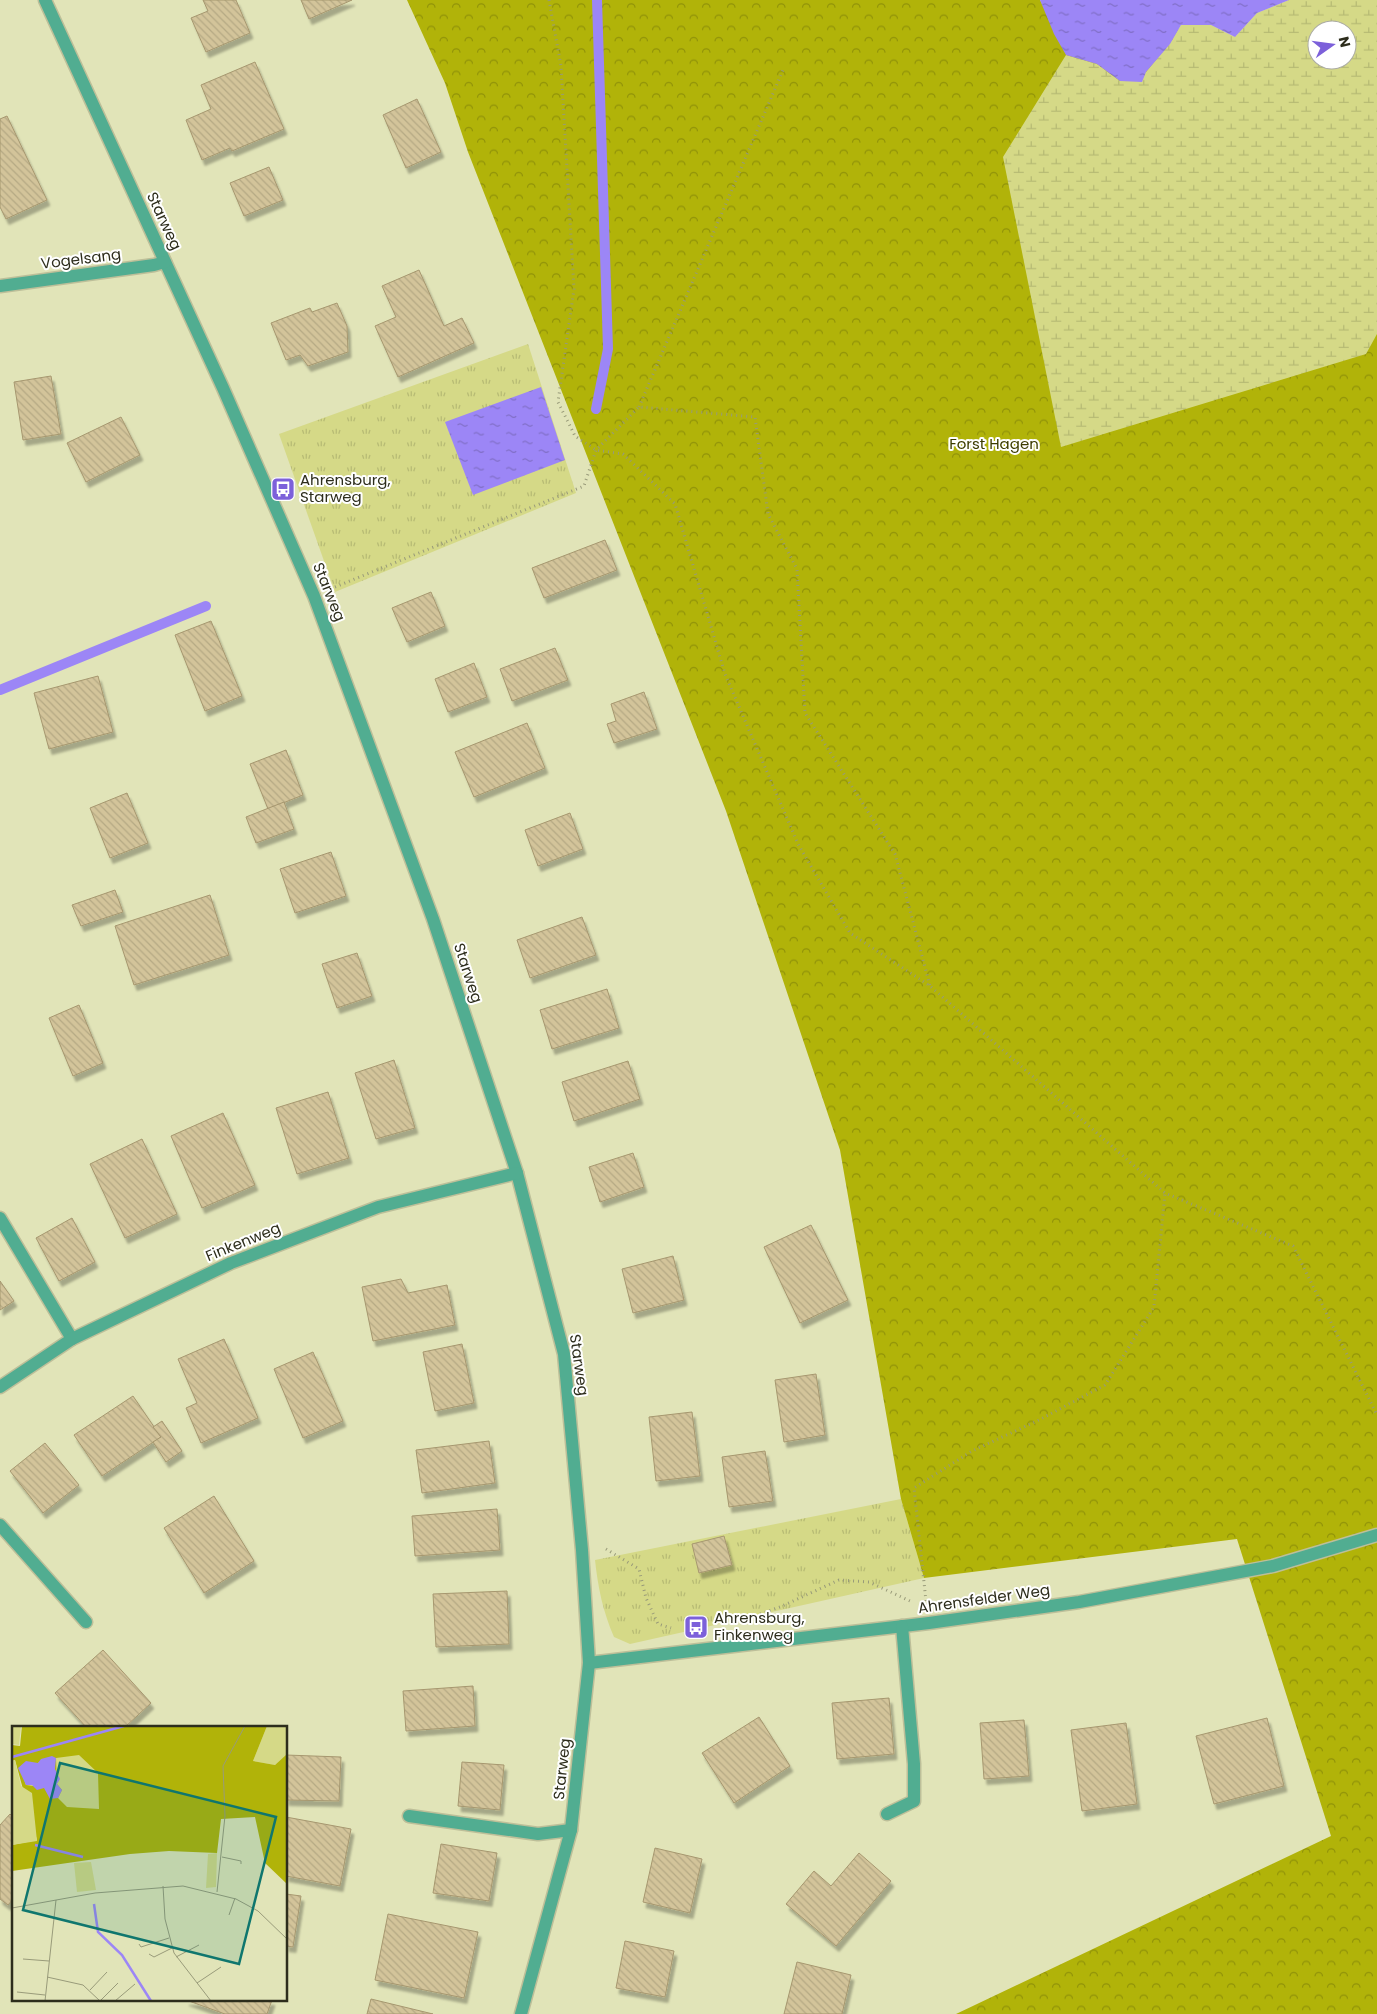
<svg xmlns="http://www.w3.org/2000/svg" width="1377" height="2014" font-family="Poppins,sans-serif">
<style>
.grass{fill:url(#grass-tufts)}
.forest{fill:url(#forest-crowns);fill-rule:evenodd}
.wetland{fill:url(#wetland-marsh);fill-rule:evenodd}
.water{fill:url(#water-ripples)}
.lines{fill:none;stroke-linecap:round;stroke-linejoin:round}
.stream{stroke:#9c86f6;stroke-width:10}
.building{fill:url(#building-back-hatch);stroke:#a6976f;filter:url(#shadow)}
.minor-casing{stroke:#bdbf99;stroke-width:15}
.path{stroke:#989a79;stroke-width:3;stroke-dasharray:1 4;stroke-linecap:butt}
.minor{stroke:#51ad91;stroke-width:12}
.labels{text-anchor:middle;stroke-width:4;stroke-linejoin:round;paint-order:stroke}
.street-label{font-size:15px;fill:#2d2d1c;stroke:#fff}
.park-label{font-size:15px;fill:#3d3d00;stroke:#fff}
.poi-label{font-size:15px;fill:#2d2d1c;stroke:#fff;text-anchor:start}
.inset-river{fill:none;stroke:#9c86f6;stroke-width:2.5}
.inset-road{fill:none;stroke:#999b7a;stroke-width:1}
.view{fill:#0f766e;fill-opacity:0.15;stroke:#0f766e;stroke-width:2.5}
.inset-edge{fill:none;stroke:#2d2d1c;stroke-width:2.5}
</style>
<defs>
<pattern id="grass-tufts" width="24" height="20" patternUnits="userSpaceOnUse" patternTransform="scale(1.25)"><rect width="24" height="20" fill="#d5d987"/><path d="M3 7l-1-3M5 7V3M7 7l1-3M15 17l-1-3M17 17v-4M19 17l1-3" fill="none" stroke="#b7bb74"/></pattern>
<pattern id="forest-crowns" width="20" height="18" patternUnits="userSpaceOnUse" patternTransform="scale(1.25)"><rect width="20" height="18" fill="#b1b309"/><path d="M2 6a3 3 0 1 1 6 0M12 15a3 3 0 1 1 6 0" fill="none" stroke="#909209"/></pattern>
<pattern id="wetland-marsh" width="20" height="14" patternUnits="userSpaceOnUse" patternTransform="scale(1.25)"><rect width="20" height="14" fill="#d5d987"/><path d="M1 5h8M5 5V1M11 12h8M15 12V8" fill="none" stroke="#b7bb74"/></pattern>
<pattern id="water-ripples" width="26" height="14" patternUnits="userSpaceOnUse" patternTransform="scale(1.25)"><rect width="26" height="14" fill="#9c86f6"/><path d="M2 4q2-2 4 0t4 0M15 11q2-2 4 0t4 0" fill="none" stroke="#806ec6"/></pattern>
<pattern id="building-back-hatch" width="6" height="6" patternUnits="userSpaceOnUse" patternTransform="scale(1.25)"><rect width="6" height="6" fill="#d3c49a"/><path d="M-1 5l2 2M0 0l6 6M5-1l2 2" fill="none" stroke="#b5a984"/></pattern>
<filter id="shadow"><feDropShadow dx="3" dy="5.5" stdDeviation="1" flood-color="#0004"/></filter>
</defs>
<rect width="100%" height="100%" fill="#e1e4b8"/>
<!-- grass -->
<g class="grass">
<path d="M 528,344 L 576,493 L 335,592 L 279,434 Z"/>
<path d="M 901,1499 L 924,1578 L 630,1644 L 614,1637 C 603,1612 598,1588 595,1560 Z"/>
</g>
<!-- forest -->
<path class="forest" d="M 407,0 L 1040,0 L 1047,13 L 1235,37 L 1289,0 L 1377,0 L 1377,2014 L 956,2014 L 1331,1836 L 1237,1539 L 924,1578 L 901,1499 L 840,1150 L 726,811 L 468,152 L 445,83 ZM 1317,30 L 1347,30 L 1347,60 L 1317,60 Z"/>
<!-- wetland -->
<path class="wetland" d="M 1289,0 L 1377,0 L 1377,334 L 1366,354 L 1061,447 L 1003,157 L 1066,55 L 1097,64 L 1120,81 L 1146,72 L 1169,44 L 1181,25 L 1211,25 L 1235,37 L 1257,13 ZM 1317,30 L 1347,30 L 1347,60 L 1317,60 Z"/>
<!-- water -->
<g class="water">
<path d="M 1040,0 L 1289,0 L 1257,13 L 1235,37 L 1211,25 L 1181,25 L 1170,44 L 1146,72 L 1142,82 L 1120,81 L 1097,64 L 1066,55 L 1054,34 Z"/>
<path d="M 541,387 L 565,460 L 473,495 L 445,422 Z"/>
</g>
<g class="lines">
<!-- stream -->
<g class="stream">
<path d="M 596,409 L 608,349 L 597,0"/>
<path d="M 0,690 L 206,606"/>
</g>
</g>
<!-- building -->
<g class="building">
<path d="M 203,0 L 236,0 L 250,33 L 206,52 L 191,18 L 208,11 Z"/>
<path d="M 301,0 L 352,0 L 309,19 Z"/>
<path d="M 255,62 L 284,129 L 232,151 L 230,148 L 202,160 L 186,120 L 211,109 L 201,85 Z"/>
<path d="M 417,99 L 441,152 L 406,168 L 383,115 Z"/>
<path d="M 7,116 L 47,200 L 6,219 L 0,207 L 0,119 Z"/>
<path d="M 269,167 L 283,200 L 244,216 L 230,183 Z"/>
<path d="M 419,270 L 444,326 L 462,318 L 474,343 L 398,377 L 375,326 L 396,317 L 382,286 Z"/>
<path d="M 337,303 L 347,326 L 348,352 L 308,366 L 300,355 L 286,360 L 271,323 L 310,308 L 312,312 Z"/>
<path d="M 51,376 L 61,434 L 23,440 L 14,382 Z"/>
<path d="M 121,417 L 140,455 L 86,482 L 67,443 Z"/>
<path d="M 605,540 L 617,570 L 544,598 L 532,568 Z"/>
<path d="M 431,592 L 445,626 L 407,642 L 392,608 Z"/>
<path d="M 211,621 L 242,696 L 205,711 L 175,635 Z"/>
<path d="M 555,648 L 568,680 L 512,701 L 500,669 Z"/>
<path d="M 474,663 L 487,697 L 448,712 L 435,679 Z"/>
<path d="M 98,676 L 113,732 L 49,749 L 34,693 Z"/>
<path d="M 644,692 L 657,729 L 614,743 L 607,724 L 616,721 L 611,704 Z"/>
<path d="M 527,723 L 545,768 L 474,797 L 455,752 Z"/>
<path d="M 286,750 L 303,795 L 268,809 L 250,764 Z"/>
<path d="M 127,793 L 148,843 L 110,858 L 90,808 Z"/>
<path d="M 284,802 L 294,829 L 256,843 L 246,817 Z"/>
<path d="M 570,813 L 583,849 L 538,866 L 525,830 Z"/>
<path d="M 331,852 L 346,896 L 295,913 L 280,869 Z"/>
<path d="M 115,890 L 123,912 L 81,926 L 72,905 Z"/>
<path d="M 210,895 L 229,955 L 134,985 L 115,926 Z"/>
<path d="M 582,917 L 596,955 L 530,978 L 517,940 Z"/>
<path d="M 357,953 L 372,996 L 337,1008 L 322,964 Z"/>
<path d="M 607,989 L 619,1028 L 552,1049 L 540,1010 Z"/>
<path d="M 79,1005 L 103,1063 L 73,1076 L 49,1018 Z"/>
<path d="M 394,1060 L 415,1128 L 376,1139 L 355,1073 Z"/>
<path d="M 628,1061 L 640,1099 L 574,1121 L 562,1082 Z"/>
<path d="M 328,1092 L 349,1158 L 297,1174 L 276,1108 Z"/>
<path d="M 223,1113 L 255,1185 L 202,1208 L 171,1136 Z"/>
<path d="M 142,1139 L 177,1214 L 125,1238 L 90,1164 Z"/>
<path d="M 633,1153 L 644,1187 L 600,1202 L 589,1167 Z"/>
<path d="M 72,1218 L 95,1262 L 59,1281 L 36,1238 Z"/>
<path d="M 811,1225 L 848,1300 L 800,1323 L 764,1247 Z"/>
<path d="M 673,1256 L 684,1300 L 633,1313 L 622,1269 Z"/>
<path d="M 401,1279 L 408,1293 L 447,1285 L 455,1325 L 373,1341 L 362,1287 Z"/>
<path d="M 0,1281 L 14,1301 L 0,1310 Z"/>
<path d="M 224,1339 L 258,1418 L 201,1443 L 186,1408 L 197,1403 L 178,1359 Z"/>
<path d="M 462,1344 L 474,1403 L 435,1411 L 423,1352 Z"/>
<path d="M 313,1352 L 343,1421 L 303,1438 L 274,1369 Z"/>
<path d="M 816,1374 L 825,1435 L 784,1442 L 775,1380 Z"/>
<path d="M 133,1396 L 161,1437 L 102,1476 L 74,1435 Z"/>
<path d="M 692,1412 L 700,1476 L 656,1481 L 649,1417 Z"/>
<path d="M 162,1421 L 182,1451 L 166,1462 L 153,1442 L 161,1437 L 153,1427 Z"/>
<path d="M 489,1441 L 495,1483 L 422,1493 L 416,1450 Z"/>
<path d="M 45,1443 L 79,1485 L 43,1513 L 10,1471 Z"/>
<path d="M 765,1451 L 773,1501 L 729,1507 L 722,1457 Z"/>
<path d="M 214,1496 L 254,1561 L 204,1593 L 164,1528 Z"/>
<path d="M 497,1509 L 500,1550 L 415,1556 L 412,1516 Z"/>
<path d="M 724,1536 L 732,1565 L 699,1573 L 692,1544 Z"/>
<path d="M 507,1591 L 509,1644 L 436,1647 L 433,1594 Z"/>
<path d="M 103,1650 L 151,1703 L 124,1728 L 87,1728 L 55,1693 Z"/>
<path d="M 473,1686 L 475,1726 L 406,1731 L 403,1691 Z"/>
<path d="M 889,1698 L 894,1754 L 837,1759 L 832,1703 Z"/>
<path d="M 759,1717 L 790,1766 L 734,1803 L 702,1753 Z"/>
<path d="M 1267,1718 L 1284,1786 L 1214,1804 L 1196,1736 Z"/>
<path d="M 1024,1720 L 1029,1776 L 984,1779 L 980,1723 Z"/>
<path d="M 1126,1723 L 1137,1804 L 1082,1811 L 1071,1730 Z"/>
<path d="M 286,1755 L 341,1757 L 339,1801 L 286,1800 Z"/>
<path d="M 462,1762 L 504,1765 L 500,1810 L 458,1806 Z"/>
<path d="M 10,1814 L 14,1818 L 14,1898 L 8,1905 L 0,1899 L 0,1825 Z"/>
<path d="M 286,1817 L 351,1829 L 340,1886 L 286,1876 Z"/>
<path d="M 441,1844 L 497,1853 L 489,1901 L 433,1893 Z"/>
<path d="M 655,1848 L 702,1859 L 690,1913 L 643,1902 Z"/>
<path d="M 859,1853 L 891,1881 L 836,1946 L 786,1904 L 814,1871 L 831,1886 Z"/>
<path d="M 286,1894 L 301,1896 L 293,1947 L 286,1946 Z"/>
<path d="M 388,1914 L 478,1932 L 464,1998 L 375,1980 Z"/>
<path d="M 625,1941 L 674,1951 L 665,1997 L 616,1988 Z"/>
<path d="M 797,1962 L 851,1975 L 842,2014 L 784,2014 Z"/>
<path d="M 371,1999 L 433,2014 L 367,2014 Z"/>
<path d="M 186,2000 L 272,2000 L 267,2014 L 225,2014 Z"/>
</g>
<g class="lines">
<!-- minor casing -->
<g class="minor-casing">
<g id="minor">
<path d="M 45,0 L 223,388 L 314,596 L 433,919 L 517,1173 L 564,1354 L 582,1550 L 589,1663 L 571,1830 L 521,2014"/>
<path d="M 0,286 L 154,265 L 165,262"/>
<path d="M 0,1218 L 72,1339"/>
<path d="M 0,1387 L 72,1339 L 231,1263 L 378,1207 L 517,1173"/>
<path d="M 0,1525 L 86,1622"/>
<path d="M 589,1663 L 929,1623 L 1079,1602 L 1273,1566 L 1377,1535"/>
<path d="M 887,1814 L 914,1801 L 914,1764 L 902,1626"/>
<path d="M 409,1816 L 538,1834 L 571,1830"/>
</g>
</g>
<!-- path -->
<g class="path">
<path d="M 549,0 L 561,66 L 574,289 L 558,402 L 575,436 L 596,450 L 623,454 L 675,504 L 725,674 L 798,844 L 850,933 L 930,986 L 1165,1193 L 1293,1246 L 1377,1415"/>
<path d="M 639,407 L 783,70"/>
<path d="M 335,587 L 584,486 L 596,450 L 639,407 L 755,417 L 768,514 L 797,569 L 805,713 L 895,854 L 930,986"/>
<path d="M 606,1549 L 639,1569 L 646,1598 L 658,1624 L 671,1628"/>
<path d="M 926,1601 L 914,1488 L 972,1451 L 1037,1421 L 1105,1385 L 1154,1307 L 1165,1193"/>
<path d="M 746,1619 L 780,1607 L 839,1580 L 869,1582 L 910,1601"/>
</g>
<!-- minor -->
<use href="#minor" class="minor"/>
</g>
<!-- icons -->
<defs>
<g id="bus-square" transform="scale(1.25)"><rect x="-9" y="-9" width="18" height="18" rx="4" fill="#7c60da" stroke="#fff"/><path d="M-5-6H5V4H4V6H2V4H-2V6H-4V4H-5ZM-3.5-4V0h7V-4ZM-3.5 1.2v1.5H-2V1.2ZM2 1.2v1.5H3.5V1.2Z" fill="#fff"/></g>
</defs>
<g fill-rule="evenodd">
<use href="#bus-square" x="283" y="489"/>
<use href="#bus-square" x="696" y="1627"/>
</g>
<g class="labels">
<!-- street labels -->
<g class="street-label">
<text transform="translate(164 221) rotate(65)" y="5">Starweg</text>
<text transform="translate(81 259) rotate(-7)" y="5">Vogelsang</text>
<text transform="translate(329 592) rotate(68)" y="5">Starweg</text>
<text transform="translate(468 973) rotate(72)" y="5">Starweg</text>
<text transform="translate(243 1242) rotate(-22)" y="5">Finkenweg</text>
<text transform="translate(579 1365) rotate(82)" y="5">Starweg</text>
<text transform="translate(984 1599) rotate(-8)" y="5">Ahrensfelder Weg</text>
<text transform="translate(562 1769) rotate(-84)" y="5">Starweg</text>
</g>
<!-- park labels -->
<g class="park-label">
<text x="994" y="449">Forst Hagen</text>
</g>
<!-- poi labels -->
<g class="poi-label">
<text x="300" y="485">Ahrensburg,<tspan x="300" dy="17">Starweg</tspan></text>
<text x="714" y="1623">Ahrensburg,<tspan x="714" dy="17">Finkenweg</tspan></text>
</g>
</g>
<!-- overview -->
<g transform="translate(12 1726)">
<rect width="275" height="275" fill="#e1e4b8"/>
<path d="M 255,0 L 275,0 L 275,28 L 263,39 L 241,35 ZM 205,127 L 204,161 L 194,162 L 196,128 ZM 79,136 L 84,164 L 65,166 L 62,137 Z" fill="#d5d987"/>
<path d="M 10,0 L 255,0 L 241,35 L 263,39 L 275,28 L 275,158 L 253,137 L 243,91 L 209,93 L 205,127 L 157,125 L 118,128 L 0,145 L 0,119 L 25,114 L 3,34 L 0,35 L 0,19 L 8,20 ZM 38,31 L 36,66 L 32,61 L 14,59 L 9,43 L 13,38 L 26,37 Z" fill="#b1b309" fill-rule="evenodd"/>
<path d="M 67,29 L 86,47 L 87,83 L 55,81 L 46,72 L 50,64 L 45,58 L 44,32 ZM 3,34 L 9,60 L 20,67 L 25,115 L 0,119 L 0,35 Z" fill="#d5d987"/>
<path d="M 0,0 L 9,0 L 7,19 L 0,18 Z" fill="#d5d987"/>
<path d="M 40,30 L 44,32 L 43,43 L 48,53 L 45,58 L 50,64 L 46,72 L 38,73 L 32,62 L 25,64 L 20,59 L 14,59 L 6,42 L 14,35 L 26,37 L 29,33 Z" fill="#9c86f6"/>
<path class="inset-river" d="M 0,31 L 112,0M 23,119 L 71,131M 82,178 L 86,206 L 110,229 L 139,275"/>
<path class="inset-road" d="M 210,131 L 229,135 L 229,138M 151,160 L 153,193 L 162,227 L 199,275M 205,166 L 213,90 L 211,40 L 233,0M 0,182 L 83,167 L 171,160 L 224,173 L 246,185 L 275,213M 217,189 L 223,172M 127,218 L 129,221 L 157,212M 137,228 L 142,231 L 160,222M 164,231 L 187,219M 11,233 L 37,235M 35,251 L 71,259 L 88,275M 185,257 L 209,241M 78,264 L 95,246M 5,266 L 33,269M 33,275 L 44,174M 88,275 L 106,257M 103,275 L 123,258"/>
<path class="view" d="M 48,37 L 264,91 L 227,238 L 11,184 Z"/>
<rect width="275" height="275" class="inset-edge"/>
</g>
<!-- north arrow -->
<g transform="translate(1332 45) rotate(76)"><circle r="24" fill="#ffffff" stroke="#ababa4"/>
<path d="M0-4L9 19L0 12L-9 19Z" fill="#7c60da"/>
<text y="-8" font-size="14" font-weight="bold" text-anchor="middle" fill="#2d2d1c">N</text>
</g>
</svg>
